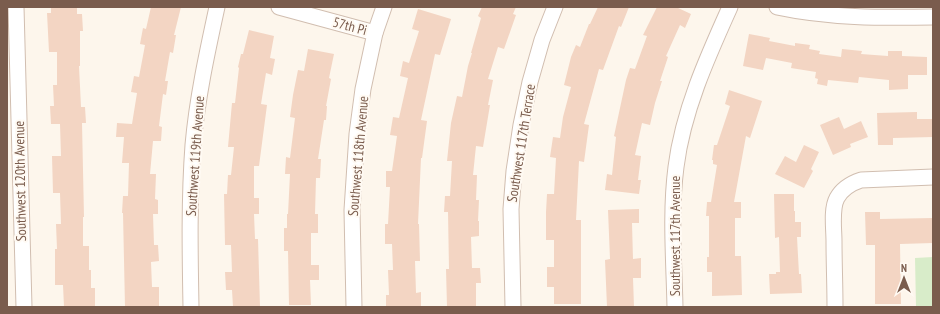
<svg xmlns="http://www.w3.org/2000/svg" width="940" height="314" font-family="'PT Sans Narrow',sans-serif">
<style>
.green{fill:#d8ecc9}
.building{fill:#f3d5c3}
.lines{fill:none;stroke-linecap:round;stroke-linejoin:round}
.minor-casing{stroke:#d1beb0;stroke-width:17}
.minor{stroke:#fff;stroke-width:15}
.labels{text-anchor:middle;stroke-width:4;stroke-linejoin:round;paint-order:stroke}
.street-label{font-size:14px;fill:#7a5c4d;stroke:#fffaf3}
</style>
<rect width="100%" height="100%" fill="#fdf6ec"/>
<!-- green -->
<path class="green" d="M 933,257 L 933,307 L 916,307 L 915,258 Z"/>
<!-- building -->
<g class="building">
<path d="M 51,7 L 77,7 L 77,14 L 82,14 L 83,31 L 80,31 L 80,66 L 79,66 L 81,107 L 85,107 L 86,123 L 82,123 L 84,217 L 83,217 L 83,246 L 89,246 L 89,270 L 91,270 L 91,288 L 95,288 L 95,307 L 64,307 L 63,285 L 55,285 L 55,249 L 57,249 L 56,224 L 61,224 L 60,193 L 53,193 L 52,156 L 61,156 L 60,124 L 51,124 L 50,106 L 54,106 L 53,85 L 57,85 L 57,52 L 49,52 L 47,13 L 51,13 Z"/>
<path d="M 151,7 L 181,7 L 174,35 L 176,35 L 173,53 L 170,52 L 165,81 L 168,81 L 166,95 L 163,94 L 159,126 L 162,127 L 161,141 L 153,141 L 150,174 L 156,174 L 155,199 L 158,200 L 158,214 L 153,214 L 154,245 L 158,245 L 159,261 L 151,262 L 152,287 L 159,287 L 159,307 L 125,307 L 123,213 L 122,213 L 123,196 L 128,196 L 129,163 L 122,163 L 124,137 L 116,137 L 117,123 L 132,124 L 137,93 L 131,92 L 134,76 L 139,77 L 145,45 L 140,44 L 143,28 L 146,29 Z"/>
<path d="M 482,7 L 516,7 L 513,14 L 516,15 L 504,49 L 498,47 L 488,79 L 493,80 L 488,105 L 490,105 L 483,147 L 476,146 L 473,175 L 477,175 L 476,200 L 479,200 L 478,221 L 479,221 L 479,236 L 471,237 L 472,268 L 480,268 L 481,283 L 476,283 L 476,307 L 447,307 L 446,269 L 449,269 L 448,212 L 444,212 L 445,196 L 450,196 L 452,161 L 447,161 L 451,123 L 457,96 L 462,97 L 468,66 L 472,53 L 471,53 L 481,18 L 478,16 Z"/>
<path d="M 598,7 L 629,7 L 621,27 L 619,26 L 603,70 L 599,69 L 584,124 L 589,125 L 584,162 L 579,161 L 576,220 L 581,220 L 581,304 L 554,304 L 554,287 L 547,287 L 547,267 L 554,267 L 554,240 L 546,240 L 546,212 L 547,194 L 554,194 L 556,158 L 550,157 L 553,137 L 560,138 L 563,117 L 571,87 L 564,85 L 571,57 L 576,45 L 580,47 L 589,24 L 590,24 Z"/>
<path d="M 657,7 L 676,7 L 691,14 L 685,28 L 680,25 L 666,56 L 668,57 L 660,81 L 662,81 L 655,103 L 650,125 L 642,123 L 635,155 L 641,156 L 638,180 L 641,180 L 639,194 L 605,190 L 607,174 L 612,175 L 616,137 L 614,136 L 626,80 L 630,68 L 635,69 L 647,36 L 643,35 Z"/>
<path d="M 418,9 L 451,19 L 440,55 L 435,54 L 421,120 L 427,121 L 422,158 L 421,158 L 418,224 L 419,224 L 420,261 L 415,261 L 416,293 L 421,292 L 421,307 L 386,307 L 386,295 L 389,295 L 388,270 L 393,270 L 392,244 L 385,244 L 385,224 L 388,224 L 390,187 L 386,187 L 386,171 L 392,171 L 397,136 L 390,135 L 393,117 L 399,118 L 408,78 L 400,76 L 403,61 L 409,63 L 419,31 L 412,29 Z"/>
<path d="M 249,30 L 274,36 L 270,58 L 275,59 L 272,75 L 266,73 L 261,104 L 267,105 L 259,166 L 254,166 L 254,198 L 259,198 L 259,214 L 254,214 L 255,239 L 258,239 L 260,307 L 233,307 L 232,290 L 226,290 L 225,272 L 232,272 L 231,245 L 225,245 L 224,194 L 227,194 L 228,175 L 231,175 L 234,147 L 228,147 L 232,103 L 235,103 L 239,68 L 238,67 L 241,54 L 243,54 Z"/>
<path d="M 749,34 L 770,38 L 769,41 L 795,46 L 795,43 L 810,45 L 809,49 L 820,51 L 819,54 L 841,57 L 842,49 L 862,51 L 861,54 L 888,56 L 888,51 L 902,51 L 902,56 L 927,57 L 927,75 L 908,75 L 908,89 L 889,90 L 889,80 L 859,77 L 858,83 L 828,80 L 827,86 L 817,84 L 818,79 L 815,78 L 816,72 L 791,68 L 792,63 L 766,58 L 763,70 L 743,66 Z"/>
<path d="M 308,49 L 334,54 L 329,78 L 331,79 L 326,106 L 327,106 L 326,120 L 324,120 L 318,159 L 321,159 L 320,178 L 316,178 L 315,214 L 318,214 L 318,233 L 311,233 L 311,265 L 319,265 L 319,280 L 310,280 L 311,305 L 289,305 L 288,251 L 284,251 L 284,228 L 287,228 L 287,214 L 288,214 L 290,174 L 285,174 L 286,157 L 290,158 L 295,118 L 290,117 L 293,95 L 298,70 L 304,71 Z"/>
<path d="M 729,90 L 762,101 L 750,138 L 746,136 L 734,202 L 741,202 L 741,218 L 735,218 L 735,256 L 741,256 L 742,295 L 712,296 L 712,272 L 707,272 L 707,257 L 709,257 L 709,216 L 706,216 L 707,202 L 711,202 L 717,165 L 713,164 L 713,160 L 712,160 L 714,145 L 717,145 L 730,106 L 725,104 Z"/>
<path d="M 917,112 L 917,119 L 933,119 L 933,137 L 893,138 L 893,145 L 878,145 L 877,113 Z"/>
<path d="M 839,117 L 844,129 L 861,121 L 868,137 L 850,144 L 851,147 L 833,155 L 820,125 Z"/>
<path d="M 804,145 L 819,152 L 811,169 L 813,171 L 804,188 L 775,174 L 785,156 L 796,162 Z"/>
<path d="M 774,194 L 794,194 L 794,211 L 795,211 L 795,222 L 801,222 L 801,237 L 797,237 L 799,274 L 801,274 L 802,293 L 770,294 L 769,274 L 776,274 L 776,272 L 780,272 L 779,237 L 775,238 Z"/>
<path d="M 639,209 L 639,223 L 632,223 L 633,259 L 641,258 L 641,278 L 633,278 L 634,307 L 607,307 L 605,260 L 610,259 L 608,210 Z"/>
<path d="M 865,212 L 880,212 L 880,219 L 933,218 L 933,243 L 900,244 L 901,304 L 875,304 L 875,245 L 866,245 Z"/>
</g>
<g class="lines">
<!-- minor casing -->
<g class="minor-casing">
<g id="minor">
<path d="M 16,7 L 24,307"/>
<path d="M 279,7 L 375,33"/>
<path d="M 777,7 C 828,18 881,18 933,17"/>
<path d="M 191,307 C 190,253 189,199 193,145 C 197,99 207,53 217,7"/>
<path d="M 354,307 L 352,210 L 357,134 L 363,89 L 375,33 L 384,7"/>
<path d="M 513,307 L 511,209 L 514,171 L 521,125 L 530,82 L 542,40 L 555,7"/>
<path d="M 675,307 C 674,261 670,213 676,167 C 683,111 707,58 730,7"/>
<path d="M 835,307 C 835,285 834,263 834,241 C 834,229 831,209 837,198 C 842,189 852,183 861,180 L 933,177"/>
</g>
</g>
<!-- minor -->
<use href="#minor" class="minor"/>
</g>
<g class="labels">
<!-- street labels -->
<g class="street-label">
<text transform="translate(350 26) rotate(15)" y="5">57th Pi</text>
<text transform="translate(521 143) rotate(-81)" y="5">Southwest 117th Terrace</text>
<text transform="translate(195 156) rotate(-86)" y="5">Southwest 119th Avenue</text>
<text transform="translate(358 156) rotate(-85)" y="5">Southwest 118th Avenue</text>
<text transform="translate(20 181) rotate(-91)" y="5">Southwest 120th Avenue</text>
<text transform="translate(675 236) rotate(-90)" y="5">Southwest 117th Avenue</text>
</g>
</g>
<!-- border -->
<rect width="940" height="314" fill="none" stroke="#7a5c4d" stroke-width="16"/>
<!-- north arrow -->
<g transform="translate(904 278)" stroke="#fffaf3" stroke-width="3" paint-order="stroke">
<path d="M0-3L7 15L0 10L-7 15Z" fill="#7a5c4d"/>
<text y="-6" font-size="11" font-weight="bold" text-anchor="middle" fill="#7a5c4d">N</text>
</g>
</svg>
